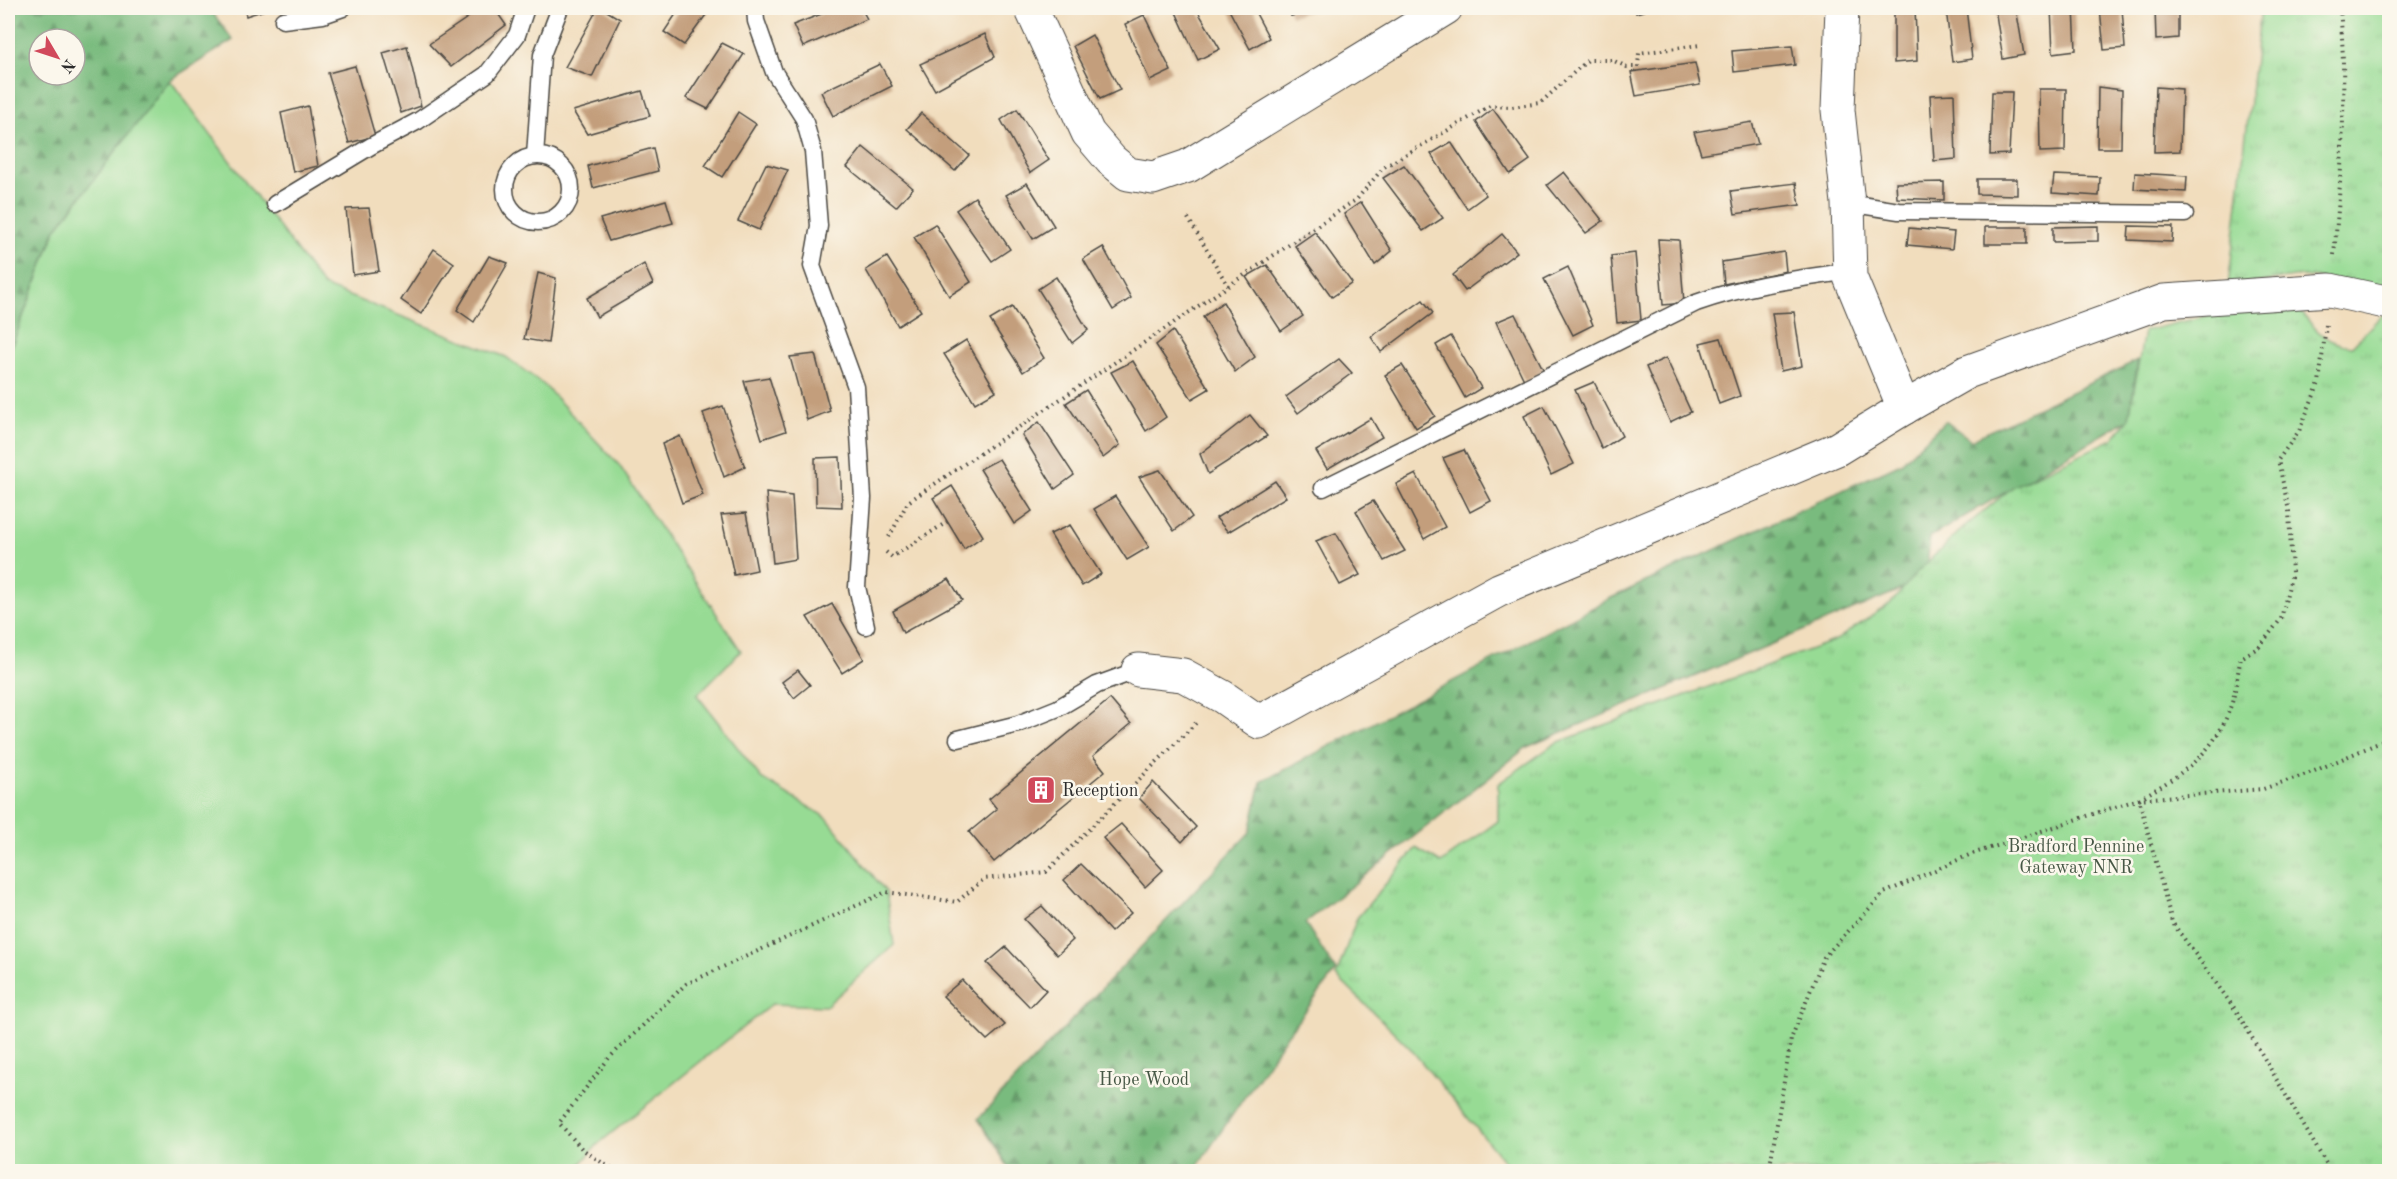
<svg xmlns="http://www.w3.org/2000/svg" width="2397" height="1179" font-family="'Old Standard TT',serif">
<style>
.grass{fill:#97db94;stroke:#618360;stroke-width:1.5}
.forest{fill:url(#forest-firs);stroke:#527354;stroke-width:1.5;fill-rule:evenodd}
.park{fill:url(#park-tufts);stroke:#618360;stroke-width:1.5}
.building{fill:#c39e7c}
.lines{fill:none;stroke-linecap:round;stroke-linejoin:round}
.service-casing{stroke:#494641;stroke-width:19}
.minor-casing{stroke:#494641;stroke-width:35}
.path{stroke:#494641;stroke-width:4;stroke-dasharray:1.5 4.5;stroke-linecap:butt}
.service{stroke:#fff;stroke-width:16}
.minor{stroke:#fff;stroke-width:33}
.labels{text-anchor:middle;stroke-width:5;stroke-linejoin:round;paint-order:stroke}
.poi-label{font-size:18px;fill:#2b2b2b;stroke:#fbf7ec;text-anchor:start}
.park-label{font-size:18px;fill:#465745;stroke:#fbf7ec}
</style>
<defs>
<pattern id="forest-firs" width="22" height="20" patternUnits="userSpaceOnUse" patternTransform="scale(1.5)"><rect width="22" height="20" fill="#79bb7e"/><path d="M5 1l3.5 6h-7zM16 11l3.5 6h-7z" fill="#639867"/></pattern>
<pattern id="park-tufts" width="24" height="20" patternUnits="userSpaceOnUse" patternTransform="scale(1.5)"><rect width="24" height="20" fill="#97db94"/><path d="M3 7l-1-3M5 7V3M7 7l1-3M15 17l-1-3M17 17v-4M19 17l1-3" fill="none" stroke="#82bc80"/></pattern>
</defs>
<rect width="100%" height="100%" fill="#fbf7ec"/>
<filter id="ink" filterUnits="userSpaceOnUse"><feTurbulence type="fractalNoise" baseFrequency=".0167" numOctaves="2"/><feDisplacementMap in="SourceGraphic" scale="12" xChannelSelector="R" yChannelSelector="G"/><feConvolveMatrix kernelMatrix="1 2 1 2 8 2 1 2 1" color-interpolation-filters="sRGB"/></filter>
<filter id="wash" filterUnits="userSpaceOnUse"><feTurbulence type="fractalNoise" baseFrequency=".008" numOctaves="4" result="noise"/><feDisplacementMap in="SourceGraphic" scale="24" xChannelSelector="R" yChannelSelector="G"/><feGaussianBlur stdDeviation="1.35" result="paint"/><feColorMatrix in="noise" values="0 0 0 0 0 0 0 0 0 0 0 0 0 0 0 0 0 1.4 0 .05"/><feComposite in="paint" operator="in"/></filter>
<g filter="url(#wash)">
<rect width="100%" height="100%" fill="#f1ddbd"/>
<!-- grass -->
<path class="grass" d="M 170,80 L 323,286 L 506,357 L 544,385 L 619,465 L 741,651 L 697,695 L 761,778 L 827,818 L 886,892 L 894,945 L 826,1006 L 772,1004 L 598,1144 L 575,1171 L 8,1171 L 8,356 L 56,229 Z"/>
<!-- forest -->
<g class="forest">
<path d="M 8,8 L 209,8 L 233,40 L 170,80 L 56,229 L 8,356 ZM 39,39 L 75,39 L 75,75 L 39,75 Z"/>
<path d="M 2138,360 L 2129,419 L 1930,537 L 1926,579 L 1527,747 L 1305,923 L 1336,971 L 1287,1035 L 1194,1171 L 1011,1171 L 978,1119 L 1250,832 L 1261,782 L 1611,598 L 1901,463 L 1945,421 L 1971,440 Z"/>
</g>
<!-- park -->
<g class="park">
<path d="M 2261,8 L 2389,8 L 2389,286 L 2301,276 L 2228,287 Z"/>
<path d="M 2251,305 L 2298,308 C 2314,328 2325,344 2352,346 L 2382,315 L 2389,317 L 2389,1171 L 1512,1171 L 1409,1047 L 1336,976 L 1357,918 L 1416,848 L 1441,863 L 1498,821 L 1498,784 L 1556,743 L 1836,640 L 1891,603 L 1915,574 L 1960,531 L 2014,486 L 2113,439 L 2129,419 L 2144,331 Z"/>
</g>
<g id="blocks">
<!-- building -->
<g class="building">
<path d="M 244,8 L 271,8 L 246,16 Z"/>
<path d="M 482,8 L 494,8 L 506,25 L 451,67 L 429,44 Z"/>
<path d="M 598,8 L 602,8 L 620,19 L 592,77 L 565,67 Z"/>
<path d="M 680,8 L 711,8 L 684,45 L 664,32 Z"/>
<path d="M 837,8 L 861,8 L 867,19 L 803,47 L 793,25 Z"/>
<path d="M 1179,8 L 1196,8 L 1220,49 L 1198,60 L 1175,10 Z"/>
<path d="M 1228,8 L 1253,8 L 1269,38 L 1250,49 Z"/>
<path d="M 1288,8 L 1313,8 L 1314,10 L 1291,16 Z"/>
<path d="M 1635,8 L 1654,8 L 1636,13 Z"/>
<path d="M 1894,8 L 1915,8 L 1917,61 L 1894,63 Z"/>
<path d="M 1946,8 L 1966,8 L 1972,59 L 1952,62 Z"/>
<path d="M 1995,8 L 2016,8 L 2024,55 L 2003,59 Z"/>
<path d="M 2051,8 L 2074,8 L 2076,50 L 2053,53 Z"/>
<path d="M 2100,8 L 2122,8 L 2125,48 L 2104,50 Z"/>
<path d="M 2155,8 L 2178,8 L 2178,38 L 2156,40 Z"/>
<path d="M 1144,15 L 1171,71 L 1150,81 L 1125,24 Z"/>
<path d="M 985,34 L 995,57 L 935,90 L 920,64 Z"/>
<path d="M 1092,35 L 1120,90 L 1100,99 L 1073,46 Z"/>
<path d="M 722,43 L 744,54 L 708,109 L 686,98 Z"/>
<path d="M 407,46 L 421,106 L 401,113 L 383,53 Z"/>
<path d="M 1792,46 L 1795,65 L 1734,72 L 1732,51 Z"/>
<path d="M 1695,63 L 1700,85 L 1636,96 L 1631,72 Z"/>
<path d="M 880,64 L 892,86 L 833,116 L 821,92 Z"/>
<path d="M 355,66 L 375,136 L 349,143 L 328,73 Z"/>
<path d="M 2098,87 L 2122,90 L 2121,148 L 2097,148 Z"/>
<path d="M 2156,87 L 2182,89 L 2180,151 L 2154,152 Z"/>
<path d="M 2039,89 L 2066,89 L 2065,151 L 2040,152 Z"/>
<path d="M 642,91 L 650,116 L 587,134 L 573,111 Z"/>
<path d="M 1992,92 L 2012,92 L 2009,154 L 1990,155 Z"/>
<path d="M 1954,94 L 1956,159 L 1934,161 L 1930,95 Z"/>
<path d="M 308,106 L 318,166 L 293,172 L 281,113 Z"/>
<path d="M 1017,109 L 1049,160 L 1030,173 L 1001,120 Z"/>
<path d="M 1493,109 L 1530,160 L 1510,174 L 1476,122 Z"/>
<path d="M 738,112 L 756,124 L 722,177 L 705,166 Z"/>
<path d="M 921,113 L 969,155 L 955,171 L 907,129 Z"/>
<path d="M 1752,122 L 1758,144 L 1701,154 L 1694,132 Z"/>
<path d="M 1451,142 L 1486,195 L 1467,209 L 1431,154 Z"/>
<path d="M 863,147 L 913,188 L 896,207 L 847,167 Z"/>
<path d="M 653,148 L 658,171 L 593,188 L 588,166 Z"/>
<path d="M 766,164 L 788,170 L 759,230 L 738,221 Z"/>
<path d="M 1404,165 L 1443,218 L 1423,231 L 1383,178 Z"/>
<path d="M 1564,172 L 1603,221 L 1586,233 L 1547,185 Z"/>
<path d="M 2135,173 L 2187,176 L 2186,192 L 2134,189 Z"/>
<path d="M 2054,175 L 2100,177 L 2099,196 L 2052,193 Z"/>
<path d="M 1977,179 L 2017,179 L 2017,195 L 1977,194 Z"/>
<path d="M 1944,182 L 1944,200 L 1897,198 L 1896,183 Z"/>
<path d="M 1027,183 L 1054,226 L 1033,239 L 1006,195 Z"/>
<path d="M 1796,183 L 1800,205 L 1735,214 L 1731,191 Z"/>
<path d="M 975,197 L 1010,249 L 992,261 L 956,210 Z"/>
<path d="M 666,200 L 673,223 L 609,241 L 600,219 Z"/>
<path d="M 1361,202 L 1392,251 L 1375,265 L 1344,214 Z"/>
<path d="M 369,208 L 379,271 L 353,275 L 346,209 Z"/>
<path d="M 935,224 L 971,282 L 949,296 L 914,237 Z"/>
<path d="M 2098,226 L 2098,241 L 2053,242 L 2053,227 Z"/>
<path d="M 2129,226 L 2173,227 L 2172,242 L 2128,240 Z"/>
<rect x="1985" y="227" width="42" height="17"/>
<path d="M 1909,228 L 1954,232 L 1952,249 L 1907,245 Z"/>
<path d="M 1315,232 L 1352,283 L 1332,297 L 1295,246 Z"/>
<path d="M 1502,234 L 1517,252 L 1465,291 L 1453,275 Z"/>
<path d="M 1658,239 L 1679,240 L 1684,303 L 1663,305 Z"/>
<path d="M 1103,247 L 1131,298 L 1113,310 L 1083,259 Z"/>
<path d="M 434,249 L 454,263 L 421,314 L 401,300 Z"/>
<path d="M 1784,252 L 1786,271 L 1724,284 L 1722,262 Z"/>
<path d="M 1635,253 L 1641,320 L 1617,323 L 1611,256 Z"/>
<path d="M 489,256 L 508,263 L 474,322 L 457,310 Z"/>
<path d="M 887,257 L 921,311 L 898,326 L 866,270 Z"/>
<path d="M 644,264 L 653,284 L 597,317 L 587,298 Z"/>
<path d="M 1267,265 L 1303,316 L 1281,331 L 1246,277 Z"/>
<path d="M 1568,267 L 1593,325 L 1573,335 L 1544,279 Z"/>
<path d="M 538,273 L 556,278 L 548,343 L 524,339 Z"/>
<path d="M 1056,277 L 1088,330 L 1072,343 L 1038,289 Z"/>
<path d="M 1423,300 L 1433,313 L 1381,352 L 1371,337 Z"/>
<path d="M 1223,302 L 1255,357 L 1235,372 L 1203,317 Z"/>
<path d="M 1012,307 L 1044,358 L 1023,372 L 990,320 Z"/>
<path d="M 1794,312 L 1802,366 L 1781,371 L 1772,313 Z"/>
<path d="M 1515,314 L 1544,371 L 1525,382 L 1496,322 Z"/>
<path d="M 1173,331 L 1209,389 L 1192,399 L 1156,345 Z"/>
<path d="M 1451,336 L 1481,388 L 1465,398 L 1436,345 Z"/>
<path d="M 1721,338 L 1740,396 L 1719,404 L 1700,343 Z"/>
<path d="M 966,340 L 996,391 L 975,403 L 944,354 Z"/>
<path d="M 815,354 L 830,411 L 807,420 L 790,357 Z"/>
<path d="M 1666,358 L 1691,412 L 1670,422 L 1646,367 Z"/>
<path d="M 1339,359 L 1352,373 L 1298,413 L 1286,397 Z"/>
<path d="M 1133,361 L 1166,417 L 1146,431 L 1111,372 Z"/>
<path d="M 1402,365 L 1435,416 L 1416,428 L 1385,375 Z"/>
<path d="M 769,377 L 786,431 L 762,439 L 744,381 Z"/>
<path d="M 1594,382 L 1622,436 L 1602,449 L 1575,390 Z"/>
<path d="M 1086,390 L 1120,445 L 1103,458 L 1066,403 Z"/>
<path d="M 723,406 L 745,467 L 724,477 L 703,413 Z"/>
<path d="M 1544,406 L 1574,464 L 1551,475 L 1524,416 Z"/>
<path d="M 1250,415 L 1267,436 L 1208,474 L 1200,454 Z"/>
<path d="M 1371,418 L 1382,437 L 1327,469 L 1316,451 Z"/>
<path d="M 1039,422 L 1074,475 L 1055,489 L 1022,435 Z"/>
<path d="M 680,436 L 703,495 L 682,503 L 662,444 Z"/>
<path d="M 1464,450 L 1491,501 L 1470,512 L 1443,458 Z"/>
<path d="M 840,457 L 842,507 L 816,506 L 815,458 Z"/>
<path d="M 999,459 L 1032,511 L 1014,524 L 980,469 Z"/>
<path d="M 1160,470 L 1192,517 L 1174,531 L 1139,477 Z"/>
<path d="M 1416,474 L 1445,527 L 1424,539 L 1396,484 Z"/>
<path d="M 1275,481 L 1286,497 L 1228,532 L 1216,518 Z"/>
<path d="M 952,486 L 983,536 L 964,549 L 933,498 Z"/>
<path d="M 766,493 L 792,496 L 796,559 L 773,563 Z"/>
<path d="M 1115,496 L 1149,547 L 1127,560 L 1094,509 Z"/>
<path d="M 1373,501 L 1405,551 L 1384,561 L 1356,511 Z"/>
<path d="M 746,513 L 757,570 L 734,575 L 721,515 Z"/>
<path d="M 1070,525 L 1101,574 L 1082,586 L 1050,534 Z"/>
<path d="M 1336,533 L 1360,575 L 1340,585 L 1316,541 Z"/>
<path d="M 949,579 L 962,600 L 903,633 L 893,611 Z"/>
<path d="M 832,604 L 864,659 L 842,673 L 807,617 Z"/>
<path d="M 798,670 L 810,685 L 794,698 L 782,682 Z"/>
<path d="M 1110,699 L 1131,724 L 1093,756 L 1105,771 L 994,862 L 969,832 L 997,809 L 989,799 Z"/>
<path d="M 1153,782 L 1196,827 L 1182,842 L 1139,798 Z"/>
<path d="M 1121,824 L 1163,870 L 1145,887 L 1103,838 Z"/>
<path d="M 1081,864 L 1131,913 L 1111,932 L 1064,880 Z"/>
<path d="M 1042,906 L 1073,940 L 1057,955 L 1024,919 Z"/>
<path d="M 1006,947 L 1046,990 L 1030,1007 L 987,963 Z"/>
<path d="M 962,980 L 1005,1025 L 987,1040 L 943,996 Z"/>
</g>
</g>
</g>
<g filter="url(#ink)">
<use href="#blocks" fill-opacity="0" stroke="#494641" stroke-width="1.5"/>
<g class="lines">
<!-- service casing -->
<g class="service-casing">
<g id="service">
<path d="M 755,8 L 756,21 L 774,72 L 804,119 L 813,151 L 819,226 L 812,266 L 856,387 L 863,498 L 857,587 L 866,626"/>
<path d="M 283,20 L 323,15 L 343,8"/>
<circle cx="538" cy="189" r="33"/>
<path d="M 535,156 L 542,55 L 560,8"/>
<path d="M 1848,203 L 1899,211 L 2185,214"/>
<path d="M 275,204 L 371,146 L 418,121 L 487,74 L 517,35 L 526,8"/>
<path d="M 1323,488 L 1696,303 C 1747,285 1796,279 1850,271"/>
<path d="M 958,739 L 1018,724 L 1058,708 L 1097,685 L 1138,670"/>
</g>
</g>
<!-- minor casing -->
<g class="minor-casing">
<g id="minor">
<path d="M 1031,8 L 1088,133 L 1111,160 L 1128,174 L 1153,178 L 1188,166 L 1446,8"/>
<path d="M 1842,8 L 1838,110 L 1848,203 L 1850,277 L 1904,408"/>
<path d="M 1138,670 L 1183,675 L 1223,697 L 1259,722 L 1499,590 L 1837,449 L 1904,408 L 1967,372 L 2164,301 L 2330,290 L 2390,303"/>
</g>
</g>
<!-- path -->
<g class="path">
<path d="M 1188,218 L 1228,286"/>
<path d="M 2334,255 C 2342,173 2347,90 2340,8"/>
<path d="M 2326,325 L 2319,383 L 2299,431 L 2278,460 L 2289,511 L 2292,573 L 2281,619 L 2259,647 L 2241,658 C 2237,674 2236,693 2230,708 C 2214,755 2179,776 2139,799 L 2172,922 L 2237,1012 L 2331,1172"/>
<path d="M 889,537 L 908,502 L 1357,199 L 1384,167 L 1490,106 L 1512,107 L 1540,103 L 1588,60 L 1612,60 L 1627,67 L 1638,67 L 1639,53 L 1700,45"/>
<path d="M 886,552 L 892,557 L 947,522"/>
<path d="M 616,1172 L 582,1149 L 559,1123 L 609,1058 L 686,984 L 886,892 L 957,902 L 984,879 L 1046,872 L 1197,722"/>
<path d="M 1769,1172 L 1791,1039 L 1824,957 L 1884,893 L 1969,855 L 2139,799 L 2263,789 L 2312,772 L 2390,738"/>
</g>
<!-- service -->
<use href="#service" class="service"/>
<!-- minor -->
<use href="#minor" class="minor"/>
</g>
</g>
<!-- icons -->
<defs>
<g id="building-square" transform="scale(1.5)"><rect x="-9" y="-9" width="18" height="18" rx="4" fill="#d1495b" stroke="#fbf7ec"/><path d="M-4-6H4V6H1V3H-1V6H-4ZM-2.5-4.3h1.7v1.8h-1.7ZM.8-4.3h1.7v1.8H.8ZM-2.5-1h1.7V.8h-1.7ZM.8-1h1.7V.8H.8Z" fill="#fff"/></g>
</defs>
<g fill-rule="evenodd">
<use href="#building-square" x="1041" y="790"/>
</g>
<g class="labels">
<!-- poi labels -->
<g class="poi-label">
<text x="1062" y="796">Reception</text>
</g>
<!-- park labels -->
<g class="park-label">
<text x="2076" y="852">Bradford Pennine<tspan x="2076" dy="21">Gateway NNR</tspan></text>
<text x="1144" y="1085">Hope Wood</text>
</g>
</g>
<!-- margin -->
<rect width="2397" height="1179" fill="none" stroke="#fbf7ec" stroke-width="30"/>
<!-- north arrow -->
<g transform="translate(57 57) rotate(129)"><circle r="28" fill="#fbf7ec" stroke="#a8a59f" stroke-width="1.5"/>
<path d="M0-4.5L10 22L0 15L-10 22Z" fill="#d1495b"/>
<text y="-9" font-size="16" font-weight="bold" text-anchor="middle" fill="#2b2b2b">N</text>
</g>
</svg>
